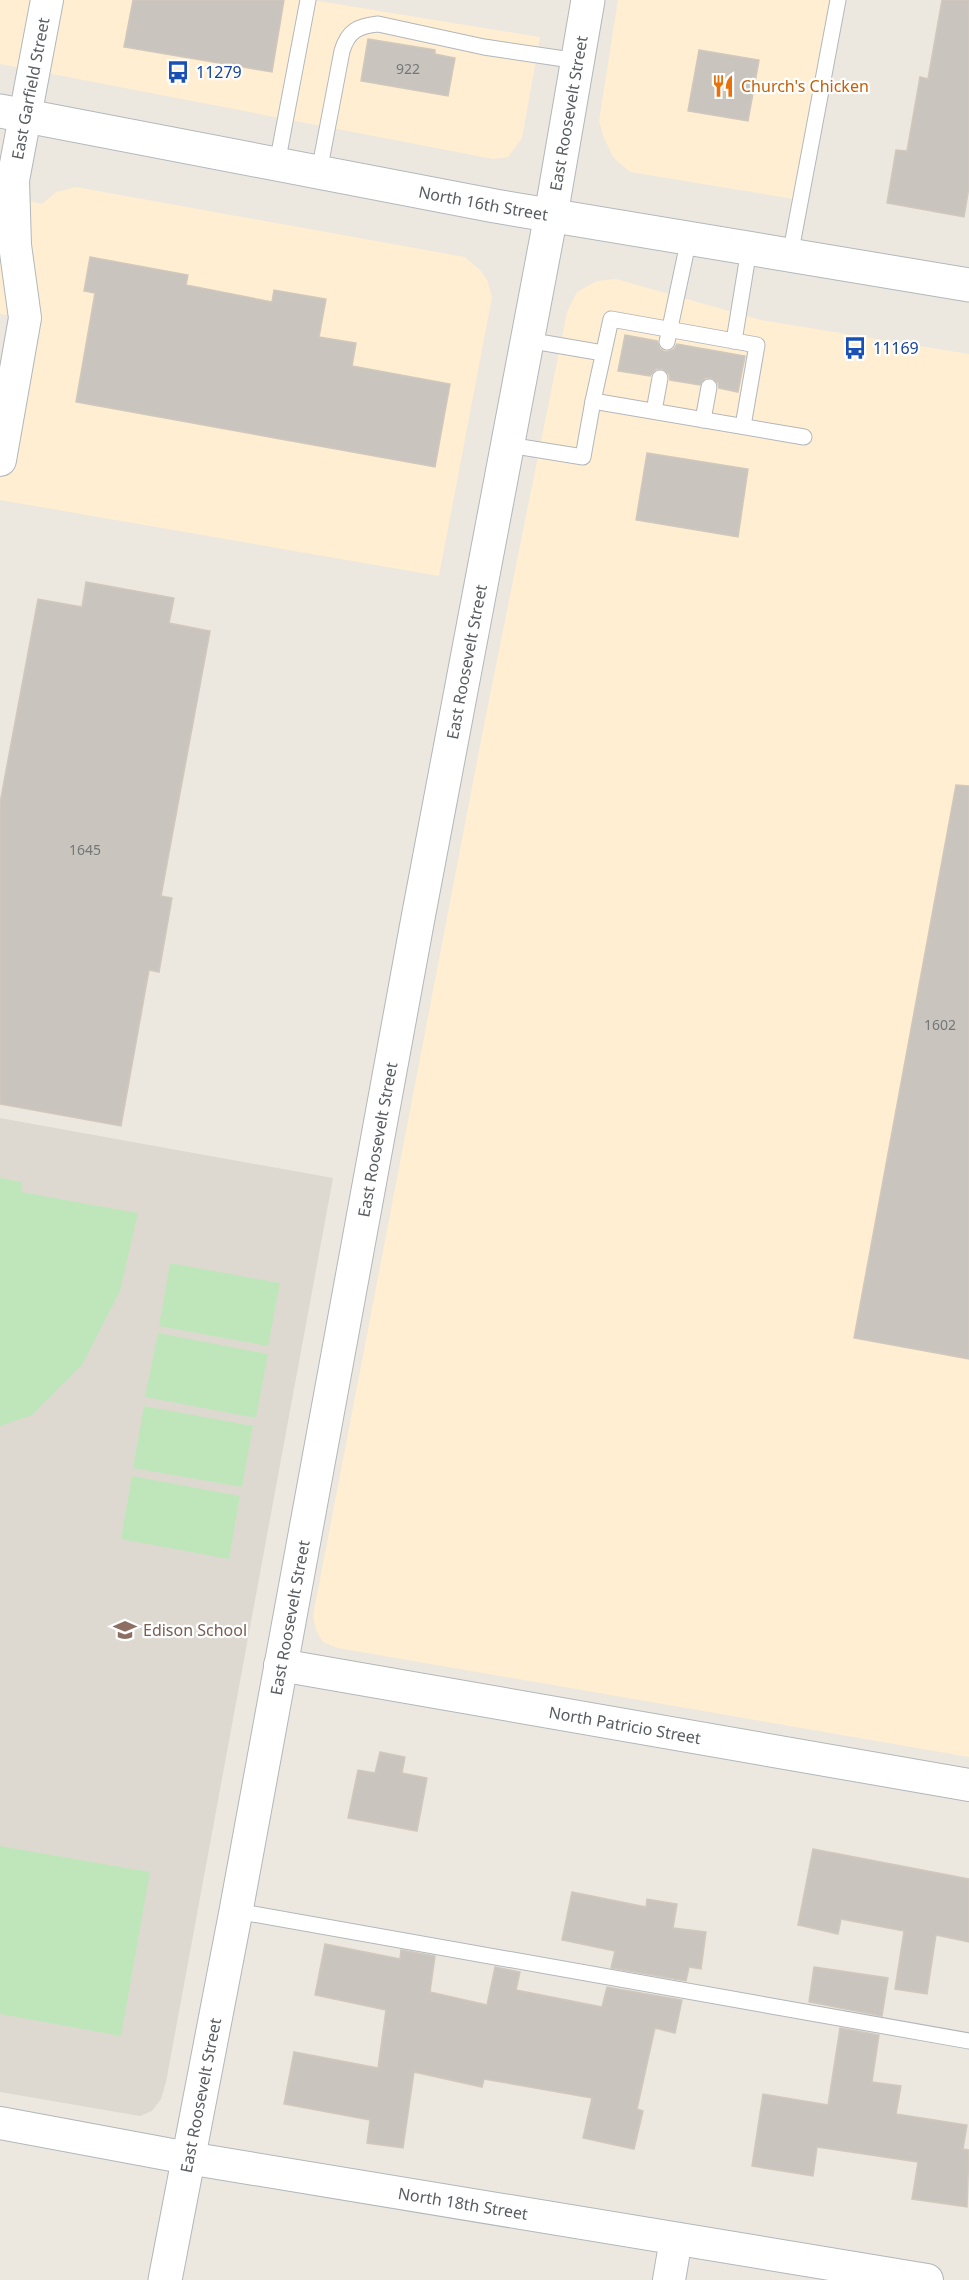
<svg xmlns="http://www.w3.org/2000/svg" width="969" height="2280" font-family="'Noto Sans',sans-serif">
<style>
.commercial{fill:#ffeed1}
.education{fill:#ded9d0}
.green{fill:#bfe6ba}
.building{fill:#c9c5be;stroke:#d1c8bd;stroke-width:1.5}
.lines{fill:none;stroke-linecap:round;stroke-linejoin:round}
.service-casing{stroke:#b2b7bb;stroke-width:17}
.minor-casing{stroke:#b2b7bb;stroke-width:34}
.tertiary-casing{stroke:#b2b7bb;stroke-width:35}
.secondary-casing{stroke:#b3b8bd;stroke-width:35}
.service{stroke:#fff;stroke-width:15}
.minor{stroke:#fff;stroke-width:32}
.tertiary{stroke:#fff;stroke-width:33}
.secondary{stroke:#fff;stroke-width:33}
.labels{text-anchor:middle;stroke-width:4.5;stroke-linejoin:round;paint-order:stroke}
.number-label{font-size:14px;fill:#747778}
.transit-label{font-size:16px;fill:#164399;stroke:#fff;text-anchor:start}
.food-label{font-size:16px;fill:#c56008;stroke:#fff;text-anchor:start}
.street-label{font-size:16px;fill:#585d61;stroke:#fff}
.education-label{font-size:16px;fill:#785e54;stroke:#fff;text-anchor:start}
</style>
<rect width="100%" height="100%" fill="#ece8df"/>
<!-- commercial -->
<g class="commercial">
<path d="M 0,0 L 312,0 L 540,37 L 522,138 L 508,157 L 493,159 L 0,64 Z"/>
<path d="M 618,0 L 838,0 L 800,200 L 630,172 L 613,157 L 604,138 L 599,121 Z"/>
<path d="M 76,187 L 465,257 L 481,271 L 487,280 L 492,297 L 439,576 L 0,500 L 0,460 L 25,318 L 0,314 L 0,194 L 42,204 L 56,192 Z"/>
<path d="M 616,279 L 761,320 L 969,354 L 969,1757 L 338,1648 L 323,1642 L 316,1630 L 313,1616 L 483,730 L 567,312 L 577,292 L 597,281 Z"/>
</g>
<!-- education -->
<path class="education" d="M 0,1118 L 333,1178 L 166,2082 L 161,2099 L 152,2111 L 140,2116 L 0,2092 Z"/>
<!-- green -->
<g class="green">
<path d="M 0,1178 L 22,1182 L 21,1192 L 138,1213 L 120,1291 L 82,1365 L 32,1415 L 0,1426 Z"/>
<path d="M 170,1263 L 280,1283 L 268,1346 L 159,1326 Z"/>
<path d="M 158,1333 L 268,1354 L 256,1418 L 145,1397 Z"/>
<path d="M 144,1406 L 253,1426 L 242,1487 L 133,1468 Z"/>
<path d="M 132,1476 L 240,1496 L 229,1559 L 121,1539 Z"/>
<path d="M 0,1846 L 150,1872 L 121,2036 L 0,2014 Z"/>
</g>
<!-- building -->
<g class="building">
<path d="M 133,0 L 284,0 L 272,72 L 124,47 Z"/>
<path d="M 942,0 L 969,0 L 969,187 L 964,217 L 887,203 L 896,150 L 907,151 L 920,77 L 928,79 Z"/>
<path d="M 368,39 L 435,50 L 435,54 L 455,58 L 448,96 L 361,81 Z"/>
<path d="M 699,50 L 759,60 L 748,121 L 688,111 Z"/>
<path d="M 90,257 L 188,275 L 186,285 L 272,302 L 274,290 L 326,299 L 319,337 L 356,343 L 352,366 L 450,384 L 435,467 L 76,402 L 95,293 L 84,291 Z"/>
<path d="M 625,335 L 657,341 L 660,349 L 666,352 L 674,349 L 677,344 L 745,356 L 738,392 L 719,388 L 718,383 L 711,378 L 705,378 L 700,385 L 670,380 L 669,374 L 662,369 L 656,369 L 650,376 L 618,371 Z"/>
<path d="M 647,453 L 748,469 L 738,537 L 636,520 Z"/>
<path d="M 86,582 L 174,598 L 169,623 L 210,631 L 161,896 L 172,898 L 159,972 L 149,970 L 121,1126 L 0,1104 L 0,803 L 38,599 L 82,607 Z"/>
<path d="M 956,785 L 969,786 L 969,1359 L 854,1338 Z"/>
<path d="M 380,1752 L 405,1757 L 402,1773 L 427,1778 L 417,1831 L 348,1818 L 358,1770 L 375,1773 Z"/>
<path d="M 813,1849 L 969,1879 L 969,1942 L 936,1935 L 927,1994 L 895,1989 L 904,1931 L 841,1919 L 838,1934 L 798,1925 Z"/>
<path d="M 572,1892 L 646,1907 L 647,1899 L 677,1904 L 673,1928 L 706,1932 L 701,1969 L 689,1967 L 686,1981 L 611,1968 L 615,1951 L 562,1940 Z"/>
<path d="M 325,1944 L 400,1959 L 401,1950 L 435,1956 L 430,1992 L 487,2005 L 495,1967 L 520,1972 L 516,1990 L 602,2007 L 607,1987 L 682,2000 L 675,2033 L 655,2028 L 637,2109 L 643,2111 L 634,2149 L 583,2138 L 592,2098 L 484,2079 L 482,2087 L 414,2072 L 403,2148 L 367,2143 L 370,2120 L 284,2104 L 294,2052 L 378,2068 L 386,2010 L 315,1995 Z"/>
<path d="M 814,1967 L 888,1978 L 882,2016 L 809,2002 Z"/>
<path d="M 840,2028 L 879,2035 L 872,2082 L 901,2086 L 896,2114 L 967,2125 L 963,2149 L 969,2150 L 967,2207 L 912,2199 L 918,2162 L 817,2147 L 813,2176 L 752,2166 L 763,2094 L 828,2105 Z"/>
</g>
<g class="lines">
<!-- service casing -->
<g class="service-casing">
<g id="service">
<path d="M 277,164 L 308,0"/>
<path d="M 319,172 L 342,51 C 348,31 358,26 378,24 L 484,47 L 578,61"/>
<path d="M 790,256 L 838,0"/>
<path d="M 527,340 L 603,353"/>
<path d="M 734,341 L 749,249"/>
<path d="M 667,342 L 689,238"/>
<path d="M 593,401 L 611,319 L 757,345 L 743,426"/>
<path d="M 654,411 L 660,378"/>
<path d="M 703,420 L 709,387"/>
<path d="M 508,445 L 583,457 L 593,401 L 804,437"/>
<path d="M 236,1911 L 969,2041"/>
</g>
</g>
<!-- minor casing -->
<g class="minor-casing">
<g id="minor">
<path id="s1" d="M 0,460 L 25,318 L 15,245 L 13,180 L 47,0"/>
<path id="s2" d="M 280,1665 L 969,1785"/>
<path id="s3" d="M 0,2123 L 188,2158 L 927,2280"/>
<path d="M 669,2280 L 676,2239"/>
</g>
</g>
<!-- tertiary casing -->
<g class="tertiary-casing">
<g id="tertiary">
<path id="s4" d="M 165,2280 L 236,1911 L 418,918 L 551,215 L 588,0"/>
</g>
</g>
<!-- secondary casing -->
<g class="secondary-casing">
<g id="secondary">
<path id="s5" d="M 0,111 L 495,206 L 969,285"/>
</g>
</g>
<!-- service -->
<use href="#service" class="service"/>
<!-- minor -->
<use href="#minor" class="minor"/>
<!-- tertiary -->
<use href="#tertiary" class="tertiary"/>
<!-- secondary -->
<use href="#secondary" class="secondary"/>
</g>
<!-- icons -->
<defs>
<g id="bus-bare" transform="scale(1.8)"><path d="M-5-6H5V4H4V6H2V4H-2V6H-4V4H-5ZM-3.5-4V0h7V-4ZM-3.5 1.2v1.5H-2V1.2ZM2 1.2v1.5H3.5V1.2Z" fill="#1a4fb4" stroke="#fff" stroke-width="2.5" paint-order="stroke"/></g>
<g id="restaurant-bare" transform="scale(1.8)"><path d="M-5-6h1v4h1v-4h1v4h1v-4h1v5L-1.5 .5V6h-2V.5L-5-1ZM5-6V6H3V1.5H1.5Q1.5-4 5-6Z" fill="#e8710a" stroke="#fff" stroke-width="2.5" paint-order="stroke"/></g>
<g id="school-bare" transform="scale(1.8)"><path d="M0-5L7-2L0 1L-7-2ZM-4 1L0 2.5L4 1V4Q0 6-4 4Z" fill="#8d6e63" stroke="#fff" stroke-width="2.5" paint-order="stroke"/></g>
</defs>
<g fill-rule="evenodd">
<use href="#bus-bare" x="178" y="72"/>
<use href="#restaurant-bare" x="723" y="86"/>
<use href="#bus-bare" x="855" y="348"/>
<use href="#school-bare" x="125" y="1630"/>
</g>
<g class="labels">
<!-- number labels -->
<g class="number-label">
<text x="408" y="74">922</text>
<text x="85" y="855">1645</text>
<text x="940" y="1030">1602</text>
</g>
<!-- transit labels -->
<g class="transit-label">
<text x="196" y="78">11279</text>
<text x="873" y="354">11169</text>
</g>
<!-- food labels -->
<g class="food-label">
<text x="741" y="92">Church's Chicken</text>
</g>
<!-- street labels -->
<g class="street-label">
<text dy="6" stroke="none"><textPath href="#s1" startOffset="376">East Garfield Street</textPath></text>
<text dy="6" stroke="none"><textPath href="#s4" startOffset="2204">East Roosevelt Street</textPath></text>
<text dy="6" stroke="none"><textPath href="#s5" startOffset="492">North 16th Street</textPath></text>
<text dy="6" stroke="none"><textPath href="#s4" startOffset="1646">East Roosevelt Street</textPath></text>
<text dy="6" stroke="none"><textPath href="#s4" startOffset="1160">East Roosevelt Street</textPath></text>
<text dy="6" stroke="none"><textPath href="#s4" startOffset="674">East Roosevelt Street</textPath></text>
<text dy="6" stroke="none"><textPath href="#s2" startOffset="350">North Patricio Street</textPath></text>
<text dy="6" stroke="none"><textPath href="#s4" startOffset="188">East Roosevelt Street</textPath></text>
<text dy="6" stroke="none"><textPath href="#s3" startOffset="470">North 18th Street</textPath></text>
</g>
<!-- education labels -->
<g class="education-label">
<text x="143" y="1636">Edison School</text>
</g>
</g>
</svg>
